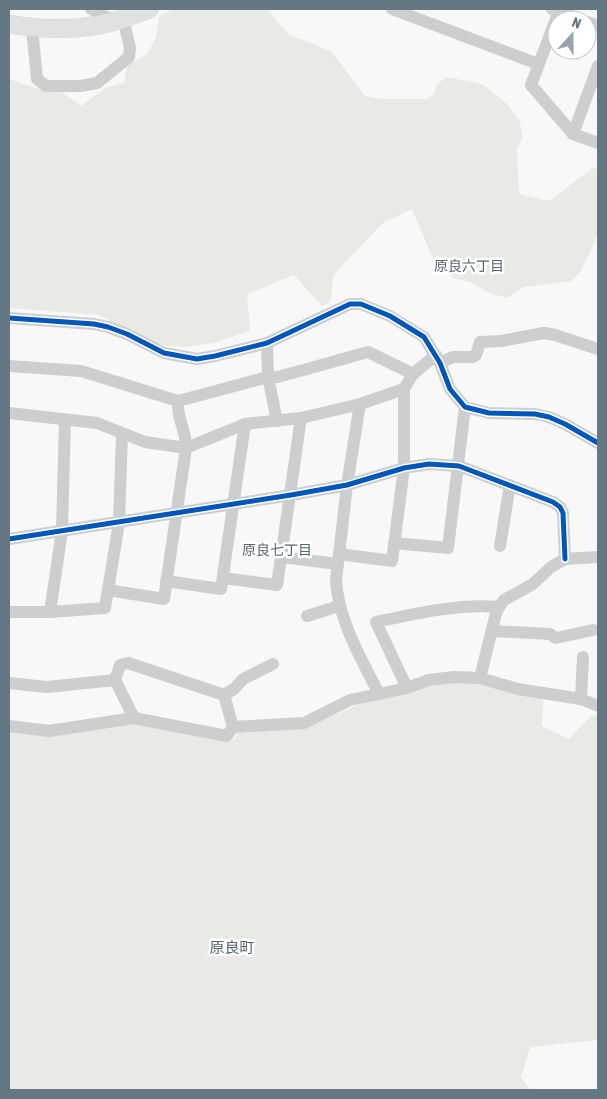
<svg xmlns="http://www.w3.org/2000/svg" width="607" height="1099" font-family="'Asap Condensed','Noto Sans JP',sans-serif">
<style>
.green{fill:#e8eae5}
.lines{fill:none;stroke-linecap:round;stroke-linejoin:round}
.secondary-casing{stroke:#d5d6d7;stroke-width:19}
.street{stroke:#cdcecf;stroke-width:12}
.secondary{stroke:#e0e1e2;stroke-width:18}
.cycleway-casing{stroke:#fff;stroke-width:8}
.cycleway{stroke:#0057b8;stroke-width:5}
.labels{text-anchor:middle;stroke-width:5;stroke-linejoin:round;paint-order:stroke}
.neighbourhood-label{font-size:14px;fill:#56656d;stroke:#fff}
.quarter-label{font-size:15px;fill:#56656d;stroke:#fff}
</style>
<rect width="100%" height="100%" fill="#f8f8f8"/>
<!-- green -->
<g class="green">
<path d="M 174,9 L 269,9 L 274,18 L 290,35 L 331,51 L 365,96 L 381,99 L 427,99 L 434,94 L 437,84 L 447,77 L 482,84 L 490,90 L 507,104 L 519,119 L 523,137 L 517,149 L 519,194 L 550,201 L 592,168 L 598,169 L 598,232 L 594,244 L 580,272 L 571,281 L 524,287 L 507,298 L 490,293 L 470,282 L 453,278 L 435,263 L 412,209 L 383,223 L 334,274 L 330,302 L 322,306 L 294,275 L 247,294 L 250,331 L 214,343 L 186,347 L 168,346 L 153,342 L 98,315 L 9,308 L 9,79 L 44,91 L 60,91 L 81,106 L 105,88 L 124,83 L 127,65 L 146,55 L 156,38 L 159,16 Z"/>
<path d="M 457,681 L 486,684 L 543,698 L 542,726 L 569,739 L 592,715 L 598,716 L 598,1040 L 530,1047 L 521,1077 L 530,1090 L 9,1090 L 9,730 L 134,723 L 203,734 L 231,742 L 239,732 L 303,729 L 359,704 L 411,693 L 435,685 Z"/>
</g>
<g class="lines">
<!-- secondary casing -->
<g class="secondary-casing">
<path id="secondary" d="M 9,24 C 43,30 78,31 112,22 C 125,19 137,13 149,9"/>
</g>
<!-- street -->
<g class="street">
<path d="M 91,9 L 114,21"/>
<path d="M 392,9 L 538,64"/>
<path d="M 552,9 L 582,20"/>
<path d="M 559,11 L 531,85 L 573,134 L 598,143"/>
<path d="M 587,22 L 598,26"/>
<path d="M 32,28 L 37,79 L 46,86 L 81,86 L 97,83 L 129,57 L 130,48 L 123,18"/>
<path d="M 573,134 L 598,66"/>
<path d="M 9,318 L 94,324 L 108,327 L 127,334 L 164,353 L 197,359 L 215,356 L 267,343 L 350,304 L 361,304 L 390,316 L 424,337 L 440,363 L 450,389 L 465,407 L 489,413 L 535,414 L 549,417 L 565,424 L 598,443"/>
<path d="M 267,343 L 268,377 L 277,421"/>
<path d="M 440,363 L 453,357 L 473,357 L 476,355 L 480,342 L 501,341 L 544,333 L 555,335 L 598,349"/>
<path d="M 9,366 L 81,371 L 178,401 L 268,377 L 278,377 L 368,352 L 413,374"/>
<path d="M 360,404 L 347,485 L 336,581 C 339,622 361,658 379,694"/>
<path d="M 9,413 L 97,423 L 145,442 L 186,448 L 245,424 L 301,418 L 360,404 L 404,389 L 413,374 L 436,355"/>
<path d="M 9,539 L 291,495 L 347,485 L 404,468 L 429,464 L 459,466 L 553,502 L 560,507 L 563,513 L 565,559"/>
<path d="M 394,543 L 448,548 L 465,407"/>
<path d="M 500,546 L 510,485"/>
<path d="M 339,554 L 392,561 L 404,468 L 404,389"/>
<path d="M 282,557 L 337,564"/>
<path d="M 223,578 L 277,585 L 301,418"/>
<path d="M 166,581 L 221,589 L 245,424"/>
<path d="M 108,590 L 164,599 L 186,448 C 187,432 176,417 178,401"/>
<path d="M 9,612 L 50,612 L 105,608 L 119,523 L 122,434"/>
<path d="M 50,612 L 62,531 L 65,420"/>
<path d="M 307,616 L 339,606"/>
<path d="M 492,631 L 550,634 L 556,638 L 593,630"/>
<path d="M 480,678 L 496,613 L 499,607 L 504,600 L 533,584 L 551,567 L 565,559 L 598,557"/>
<path d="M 115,680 L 134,718"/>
<path d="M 9,683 L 47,687 L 115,680 L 120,665 L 128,663 L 224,695 L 233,727 L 227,736 L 134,718 L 49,731 L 9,726"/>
<path d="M 407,688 L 376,622 C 413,614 461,603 499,607"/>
<path d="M 224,695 L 234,689 L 243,679 L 273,664"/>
<path d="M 581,699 L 583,657"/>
<path d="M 233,727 L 304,723 L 350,700 L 407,688 L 429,680 L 454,677 L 480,678 L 518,689 L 581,699 L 598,706"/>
</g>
<!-- secondary -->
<use href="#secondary" class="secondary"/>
<!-- cycleway casing -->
<g class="cycleway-casing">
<g id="cycleway">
<path d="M 9,318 L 94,324 L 108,327 L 127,334 L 164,353 L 197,359 L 215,356 L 267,343 L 350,304 L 361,304 L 390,316 L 424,337 L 440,363 L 450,389 L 465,407 L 489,413 L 535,414 L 549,417 L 565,424 L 598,443"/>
<path d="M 9,539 L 291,495 L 347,485 L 404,468 L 429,464 L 459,466 L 553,502 L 560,507 L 563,513 L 565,559"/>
</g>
</g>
<!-- cycleway -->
<use href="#cycleway" class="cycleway"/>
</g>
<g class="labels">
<!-- neighbourhood labels -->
<g class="neighbourhood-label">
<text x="469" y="271">原良六丁目</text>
<text x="277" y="555">原良七丁目</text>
</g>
<!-- quarter labels -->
<g class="quarter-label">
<text x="232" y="953">原良町</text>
</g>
</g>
<!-- border -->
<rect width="607" height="1099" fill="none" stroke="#647783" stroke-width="20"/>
<!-- north arrow -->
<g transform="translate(572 35) rotate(21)"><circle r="24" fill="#ffffff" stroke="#c1c9cd"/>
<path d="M0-4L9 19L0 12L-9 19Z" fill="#98a4ac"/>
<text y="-8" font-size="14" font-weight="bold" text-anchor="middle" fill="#647783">N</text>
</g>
</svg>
